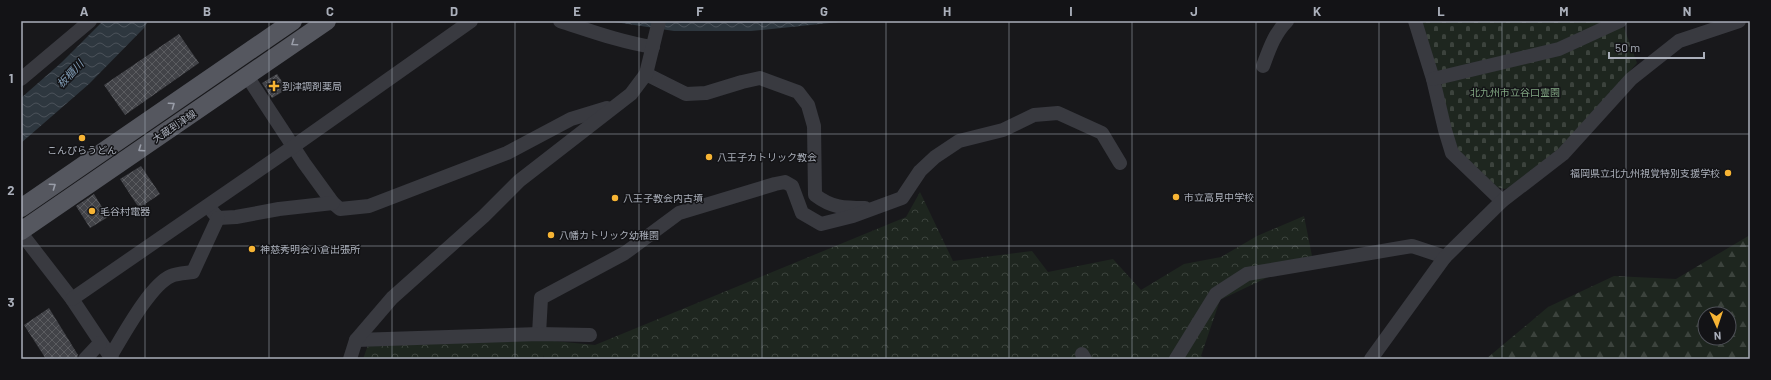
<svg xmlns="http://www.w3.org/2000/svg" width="1771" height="380" font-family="Barlow,'Noto Sans JP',sans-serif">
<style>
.forest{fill:url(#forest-firs);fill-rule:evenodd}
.cemetery{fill:url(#cemetery-stones)}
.park{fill:url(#park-crowns)}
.water{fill:url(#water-waves)}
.building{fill:url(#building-cross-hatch)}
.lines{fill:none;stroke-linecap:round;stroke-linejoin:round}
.minor{stroke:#393a40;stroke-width:14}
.major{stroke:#55575f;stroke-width:18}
.oneway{stroke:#999da8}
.grid{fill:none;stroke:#aaafba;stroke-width:1;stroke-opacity:0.55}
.poi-dot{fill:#f7b434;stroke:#131316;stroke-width:1.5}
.labels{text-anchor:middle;stroke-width:3;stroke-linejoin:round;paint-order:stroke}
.poi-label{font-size:10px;fill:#aaafba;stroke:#131316;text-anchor:start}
.park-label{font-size:10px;fill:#81a683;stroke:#131316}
.street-label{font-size:10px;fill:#aaafba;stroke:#131316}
.water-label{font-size:11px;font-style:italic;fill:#819db6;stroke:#131316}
.neatline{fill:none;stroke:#aaafba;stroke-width:1.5}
.grid-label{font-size:13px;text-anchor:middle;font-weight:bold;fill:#aaafba}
</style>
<defs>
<pattern id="forest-firs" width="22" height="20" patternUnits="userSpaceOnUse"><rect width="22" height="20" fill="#1e261f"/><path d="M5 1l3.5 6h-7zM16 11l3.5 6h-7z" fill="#3c433d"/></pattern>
<pattern id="cemetery-stones" width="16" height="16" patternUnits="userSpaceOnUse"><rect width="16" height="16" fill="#1e261f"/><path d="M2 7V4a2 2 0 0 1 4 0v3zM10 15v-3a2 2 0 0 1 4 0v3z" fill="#3c433d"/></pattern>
<pattern id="park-crowns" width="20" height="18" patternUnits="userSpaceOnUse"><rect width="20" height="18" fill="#1e261f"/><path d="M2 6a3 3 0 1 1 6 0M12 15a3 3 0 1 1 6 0" fill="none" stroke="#3c433d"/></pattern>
<pattern id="water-waves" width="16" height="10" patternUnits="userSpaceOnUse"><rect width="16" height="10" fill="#2e373f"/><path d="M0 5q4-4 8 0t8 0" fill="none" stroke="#4a5159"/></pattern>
<pattern id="building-cross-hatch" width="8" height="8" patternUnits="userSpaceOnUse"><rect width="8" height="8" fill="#424348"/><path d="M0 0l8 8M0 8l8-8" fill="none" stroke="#5b5c60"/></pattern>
</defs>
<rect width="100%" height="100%" fill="#18181b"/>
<!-- forest -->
<path class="forest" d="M 1750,235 L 1750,359 L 1486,359 L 1548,307 L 1614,276 L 1676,279 ZM 1705,314 L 1729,314 L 1729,338 L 1705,338 Z"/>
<!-- cemetery -->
<path class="cemetery" d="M 1421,21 L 1629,21 L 1623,25 L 1637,63 L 1569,140 L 1516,185 L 1505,189 L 1497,187 L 1456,148 Z"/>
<!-- park -->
<path class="park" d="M 920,192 L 953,261 L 1032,251 L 1048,272 L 1113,259 L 1141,290 L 1184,264 L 1221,257 L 1257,236 L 1304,216 L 1312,256 L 1220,300 L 1201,356 L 1206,359 L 544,359 L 544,355 L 543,359 L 363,359 L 368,345 L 544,340 L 595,345 L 906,217 Z"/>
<!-- water -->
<g class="water">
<path d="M 103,21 L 148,21 L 144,28 L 89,84 L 21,143 L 21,98 L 62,62 Z"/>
<path d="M 608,21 L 849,21 L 751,31 L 674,31 Z"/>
</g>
<!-- building -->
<g class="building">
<path d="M 179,34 L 199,63 L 125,115 L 104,85 Z"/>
<path d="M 277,74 L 287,89 L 272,98 L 262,83 Z"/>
<path d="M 141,166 L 160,194 L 139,208 L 120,179 Z"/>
<path d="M 94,194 L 108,217 L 90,228 L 76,206 Z"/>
<path d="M 49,308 L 78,355 L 77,359 L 46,359 L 24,325 Z"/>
</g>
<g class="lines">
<!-- minor -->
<g class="minor">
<path d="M 560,21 C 591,31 621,42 653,47"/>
<path d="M 1415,21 L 1433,79 L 1445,130 L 1452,153 L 1502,201"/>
<path d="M 1263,66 C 1269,50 1274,34 1287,21"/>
<path d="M 646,74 L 686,94 L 706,93 L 742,82 L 760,78 L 798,92 L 808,105 L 814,126 L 815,195 C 832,208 844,208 865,208"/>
<path d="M 247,76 L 304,163 L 333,203 L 340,209 L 369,206 L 507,153 L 571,119 L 607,108"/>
<path d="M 21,79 L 90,21"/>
<path d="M 1433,79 L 1559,49 L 1620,21"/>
<path d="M 212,211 L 218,218 L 236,217 L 279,209 L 333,203"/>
<path d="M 21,233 L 72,299 L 112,359"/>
<path d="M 72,299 L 294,146 L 471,21"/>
<path d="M 539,334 L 541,298 L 625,253 L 679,213 L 775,184 L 785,182 L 792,186 L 802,213 L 821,224 L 853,216 L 902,198 L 920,171 L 935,157 L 959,141 L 1003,130 L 1034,115 L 1058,113 L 1102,133 L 1120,163"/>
<path d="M 356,340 L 539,334 L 590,335"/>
<path d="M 1082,354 L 1085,359"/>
<path d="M 110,357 C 123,336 150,285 171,276 C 177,273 186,273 193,272 L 218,218"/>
<path d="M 85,359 L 100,343"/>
<path d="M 350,359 L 356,340 L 392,298 L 484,216 L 519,181 L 631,94 L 646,74 L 659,21"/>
<path d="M 1176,359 L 1216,294 L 1247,274 L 1412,246 L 1445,257"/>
<path d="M 1371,359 L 1445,257 L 1502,201 L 1563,154 L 1631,79 L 1679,41 L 1739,21"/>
</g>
<!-- major -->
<g class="major">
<path d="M 21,208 L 293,21"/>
<path d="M 21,231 L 327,21"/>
</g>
</g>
<!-- one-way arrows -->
<defs><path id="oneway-chevron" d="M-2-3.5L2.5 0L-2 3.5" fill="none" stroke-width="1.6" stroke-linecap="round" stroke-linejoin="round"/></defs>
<g class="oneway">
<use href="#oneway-chevron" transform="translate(294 43) rotate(145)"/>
<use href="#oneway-chevron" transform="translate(172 105) rotate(-35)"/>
<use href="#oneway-chevron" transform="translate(141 149) rotate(146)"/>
<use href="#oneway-chevron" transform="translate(53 186) rotate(-35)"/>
</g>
<!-- grid -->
<path class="grid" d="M 145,21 L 145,359M 269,21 L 269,359M 392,21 L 392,359M 515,21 L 515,359M 639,21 L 639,359M 762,21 L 762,359M 886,21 L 886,359M 1009,21 L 1009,359M 1132,21 L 1132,359M 1256,21 L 1256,359M 1379,21 L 1379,359M 1502,21 L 1502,359M 1626,21 L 1626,359M 21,134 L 1750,134M 21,246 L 1750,246"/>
<!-- markers -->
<g class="poi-dot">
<path d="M272 80h4v4h4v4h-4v4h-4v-4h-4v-4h4z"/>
<circle cx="82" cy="138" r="4"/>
<circle cx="709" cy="157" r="4"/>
<circle cx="1728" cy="173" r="4"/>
<circle cx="1176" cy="197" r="4"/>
<circle cx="615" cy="198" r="4"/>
<circle cx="92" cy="211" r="4"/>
<circle cx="551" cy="235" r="4"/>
<circle cx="252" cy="249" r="4"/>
</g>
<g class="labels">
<!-- poi labels -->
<g class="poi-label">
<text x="282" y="90">到津調剤薬局</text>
<text x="82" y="154" text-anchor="middle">こんぴらうどん</text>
<text x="717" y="161">八王子カトリック教会</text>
<text x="1720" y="177" text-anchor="end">福岡県立北九州視覚特別支援学校</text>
<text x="1184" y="201">市立高見中学校</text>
<text x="623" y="202">八王子教会内古墳</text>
<text x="100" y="215">毛谷村電器</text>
<text x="559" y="239">八幡カトリック幼稚園</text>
<text x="260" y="253">神慈秀明会小倉出張所</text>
</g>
<!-- park labels -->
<g class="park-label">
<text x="1515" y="96">北九州市立谷口霊園</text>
</g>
<!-- street labels -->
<g class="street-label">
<text transform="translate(174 126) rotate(-34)" y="4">大蔵到津線</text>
</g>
<!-- water labels -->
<g class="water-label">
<text transform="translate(70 74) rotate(-47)" y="4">板櫃川</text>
</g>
</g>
<!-- border -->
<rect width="1771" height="380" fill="none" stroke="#131316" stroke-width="44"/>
<!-- north arrow -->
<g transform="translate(1717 326) rotate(177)"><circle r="19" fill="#131316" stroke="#4f5158"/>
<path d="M0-3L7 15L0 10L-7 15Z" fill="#f7b434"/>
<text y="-6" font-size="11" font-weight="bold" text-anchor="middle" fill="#aaafba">N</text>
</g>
<!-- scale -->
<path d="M1609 52v6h95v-6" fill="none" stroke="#aaafba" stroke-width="2"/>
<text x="1615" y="52" font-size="12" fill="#aaafba" stroke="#131316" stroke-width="3" paint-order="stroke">50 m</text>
<rect x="22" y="22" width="1727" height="336" class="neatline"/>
<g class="grid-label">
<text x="84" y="16">A</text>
<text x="207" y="16">B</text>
<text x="330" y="16">C</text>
<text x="454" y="16">D</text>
<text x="577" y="16">E</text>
<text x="700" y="16">F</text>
<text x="824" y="16">G</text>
<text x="947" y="16">H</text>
<text x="1071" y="16">I</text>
<text x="1194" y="16">J</text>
<text x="1317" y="16">K</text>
<text x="1441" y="16">L</text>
<text x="1564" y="16">M</text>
<text x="1687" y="16">N</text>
<text x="11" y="83">1</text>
<text x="11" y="195">2</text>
<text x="11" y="307">3</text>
</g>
</svg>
